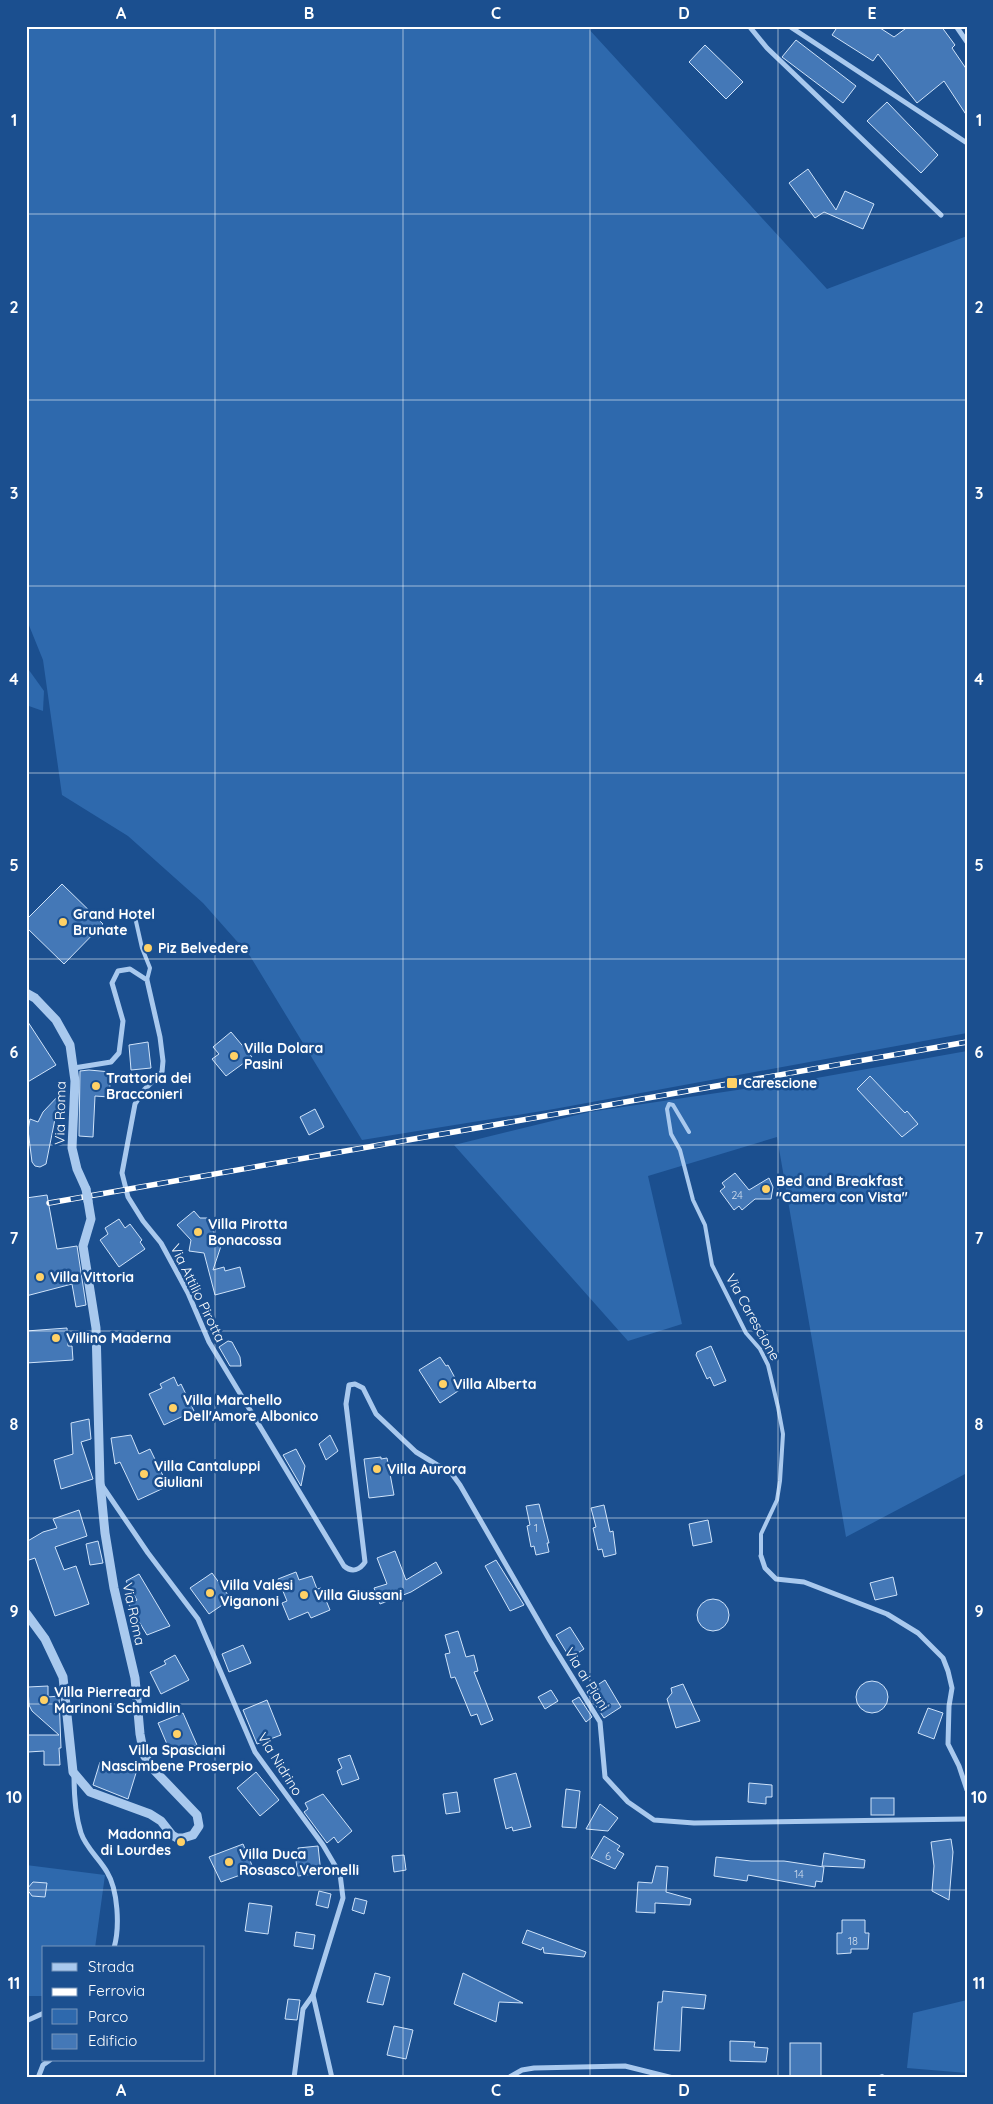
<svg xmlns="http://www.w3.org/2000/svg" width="993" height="2104" font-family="Quicksand,sans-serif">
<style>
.green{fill:#2e69ad}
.building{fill:#4478b7;stroke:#cfe3fa}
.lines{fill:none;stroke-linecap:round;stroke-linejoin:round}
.service{stroke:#a9c9ee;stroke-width:4}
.minor{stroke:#a9c9ee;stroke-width:5}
.tertiary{stroke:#a9c9ee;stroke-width:9}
.rail-casing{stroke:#fff;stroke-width:5.5}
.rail{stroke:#1b4f8f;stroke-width:4;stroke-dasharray:11;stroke-linecap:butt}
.tertiary-bridge{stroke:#a9c9ee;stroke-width:9}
.grid{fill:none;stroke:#fff;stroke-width:1;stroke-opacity:0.55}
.poi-dot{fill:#ffd166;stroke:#1b4f8f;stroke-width:2}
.labels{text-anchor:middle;stroke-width:5;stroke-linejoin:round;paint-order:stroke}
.number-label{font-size:11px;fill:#d0dded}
.poi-label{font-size:14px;font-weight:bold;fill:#fff;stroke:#1b4f8f;text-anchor:start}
.street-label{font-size:14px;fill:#fff;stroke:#1b4f8f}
.neatline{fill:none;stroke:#fff;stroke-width:2}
.grid-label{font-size:16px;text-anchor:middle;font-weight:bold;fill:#fff}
</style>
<rect width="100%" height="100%" fill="#1b4f8f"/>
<!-- green -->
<g class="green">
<path d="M 26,26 L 586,26 L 827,289 L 967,236 L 967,1033 L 554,1109 L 362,1140 L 250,956 L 203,903 L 128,836 L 62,795 L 43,660 L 26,618 Z"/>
<path d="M 26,666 L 44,691 L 43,711 L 26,705 Z"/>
<path d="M 967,1051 L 967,1473 L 846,1537 L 777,1137 L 648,1176 L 682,1324 L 628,1341 L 454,1145 L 589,1112 L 811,1079 Z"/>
<path d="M 26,1865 L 105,1875 L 95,1948 L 44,1948 L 44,1996 L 26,1996 Z"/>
<path d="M 967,2000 L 967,2073 L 907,2068 L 913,2013 Z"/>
</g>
<!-- building -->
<g class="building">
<path d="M 838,26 L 877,26 L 894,37 L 909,26 L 941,26 L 955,45 L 952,48 L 967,70 L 967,116 L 944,81 L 917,103 L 878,54 L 873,61 L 832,35 Z"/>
<path d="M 796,40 L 856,86 L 843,103 L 782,57 Z"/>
<path d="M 705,45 L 743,82 L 726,99 L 689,62 Z"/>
<path d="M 887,102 L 938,155 L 921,173 L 867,121 Z"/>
<path d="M 808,169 L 836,210 L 845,191 L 874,204 L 863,229 L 824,212 L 815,218 L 789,183 Z"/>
<path d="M 62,884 L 103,924 L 64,964 L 26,927 L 26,920 Z"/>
<path d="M 26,1019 L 56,1065 L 26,1083 Z"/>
<path d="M 231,1032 L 252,1057 L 226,1076 L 212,1059 L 219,1054 L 213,1047 Z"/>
<path d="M 148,1042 L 151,1068 L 131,1070 L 129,1045 Z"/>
<path d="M 89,1070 L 111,1072 L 109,1097 L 95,1096 L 93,1137 L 79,1136 L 80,1071 Z"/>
<path d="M 870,1076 L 905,1113 L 907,1111 L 918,1124 L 902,1137 L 857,1089 Z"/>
<path d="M 60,1094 L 46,1164 L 40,1167 L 35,1166 L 32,1162 L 28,1130 L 30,1119 L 38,1122 L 43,1112 Z"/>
<path d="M 315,1109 L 324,1127 L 309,1135 L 300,1117 Z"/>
<path d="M 735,1173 L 749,1190 L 769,1178 L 773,1187 L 771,1199 L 755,1199 L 742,1210 L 739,1206 L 734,1210 L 720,1191 L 725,1187 L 722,1183 Z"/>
<path d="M 47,1195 L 57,1249 L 77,1246 L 86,1305 L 76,1307 L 72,1284 L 26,1296 L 26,1198 Z"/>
<path d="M 194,1211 L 200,1218 L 208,1218 L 212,1222 L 211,1228 L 216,1236 L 214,1238 L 221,1246 L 213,1270 L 224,1267 L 225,1271 L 240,1267 L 245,1287 L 215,1295 L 204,1253 L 189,1251 L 191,1240 L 177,1225 Z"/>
<path d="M 119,1219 L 125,1228 L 130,1224 L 142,1240 L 140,1242 L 145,1249 L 119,1267 L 100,1240 L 108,1234 L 105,1228 Z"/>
<path d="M 67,1328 L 68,1346 L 72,1346 L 73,1360 L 26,1363 L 26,1331 Z"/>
<path d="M 228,1341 L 232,1342 L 240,1357 L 241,1366 L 230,1366 L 219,1347 Z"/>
<path d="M 711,1346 L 726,1381 L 714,1386 L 710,1377 L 707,1379 L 696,1355 L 697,1352 Z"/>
<path d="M 440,1357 L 446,1366 L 448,1365 L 461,1389 L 440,1403 L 419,1370 Z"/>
<path d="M 174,1377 L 178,1386 L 181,1384 L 194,1411 L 164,1425 L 149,1394 L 162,1388 L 160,1384 Z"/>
<path d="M 89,1419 L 91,1439 L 81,1442 L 93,1479 L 61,1489 L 54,1460 L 73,1454 L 71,1423 Z"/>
<path d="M 131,1435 L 139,1454 L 150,1449 L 168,1486 L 138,1500 L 120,1462 L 115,1464 L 111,1438 Z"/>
<path d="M 330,1435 L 338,1451 L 326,1460 L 319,1444 Z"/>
<path d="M 296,1449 L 305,1466 L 301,1486 L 283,1455 Z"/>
<path d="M 381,1457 L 381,1459 L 387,1458 L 394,1495 L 369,1498 L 364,1459 Z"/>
<path d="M 539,1504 L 549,1543 L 547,1543 L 549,1552 L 536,1555 L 534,1546 L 531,1547 L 527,1526 L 530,1525 L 526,1506 Z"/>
<path d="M 604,1505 L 610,1532 L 613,1531 L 616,1554 L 604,1557 L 602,1549 L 598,1550 L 593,1528 L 596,1527 L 591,1508 Z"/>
<path d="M 79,1510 L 87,1536 L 55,1547 L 64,1570 L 76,1566 L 89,1604 L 55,1616 L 35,1558 L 26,1561 L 26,1542 L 43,1532 L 57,1528 L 53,1519 Z"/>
<path d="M 708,1520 L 712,1542 L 693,1546 L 689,1524 Z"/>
<path d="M 98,1541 L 103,1563 L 90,1565 L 86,1544 Z"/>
<path d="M 395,1551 L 406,1580 L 436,1562 L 442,1573 L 411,1592 L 380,1604 L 374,1588 L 387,1584 L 377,1558 Z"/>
<path d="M 496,1560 L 524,1605 L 510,1611 L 485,1566 Z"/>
<path d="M 296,1572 L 299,1580 L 312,1576 L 317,1589 L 321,1588 L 330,1610 L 311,1618 L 308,1612 L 289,1620 L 282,1603 L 287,1601 L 278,1579 Z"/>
<path d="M 212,1573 L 231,1599 L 209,1614 L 190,1588 Z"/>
<path d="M 139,1574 L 170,1626 L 147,1635 L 129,1605 L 137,1600 L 126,1581 Z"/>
<path d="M 893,1577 L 897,1595 L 875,1600 L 870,1583 Z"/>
<circle cx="713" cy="1615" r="16"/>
<path d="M 570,1627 L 584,1649 L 570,1658 L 556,1635 Z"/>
<path d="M 458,1631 L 466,1657 L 474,1655 L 478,1671 L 474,1672 L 493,1720 L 481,1725 L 477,1714 L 471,1716 L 455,1677 L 451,1678 L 445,1654 L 450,1653 L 445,1635 Z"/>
<path d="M 243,1645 L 251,1663 L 229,1672 L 222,1654 Z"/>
<path d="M 175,1655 L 189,1680 L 161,1694 L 150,1672 L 166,1664 L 164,1661 Z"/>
<path d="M 605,1680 L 621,1707 L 604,1718 L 587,1692 Z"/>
<circle cx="872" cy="1697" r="16"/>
<path d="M 683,1684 L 700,1721 L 676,1728 L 667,1699 L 672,1693 L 671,1688 Z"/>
<path d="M 48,1686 L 48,1697 L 59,1696 L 61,1748 L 59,1748 L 60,1765 L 44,1765 L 44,1751 L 28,1752 L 28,1735 L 59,1735 L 32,1711 L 29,1705 L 28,1687 Z"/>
<path d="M 551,1690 L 558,1701 L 545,1709 L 538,1697 Z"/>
<path d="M 579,1697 L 592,1717 L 586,1722 L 572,1701 Z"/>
<path d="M 267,1700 L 281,1735 L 257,1744 L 243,1710 Z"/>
<path d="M 928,1708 L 943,1713 L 934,1739 L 918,1733 Z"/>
<path d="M 183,1713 L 197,1745 L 172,1756 L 158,1723 Z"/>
<path d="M 350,1755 L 359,1779 L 342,1785 L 337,1771 L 342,1768 L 338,1759 Z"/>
<path d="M 100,1762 L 136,1773 L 128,1799 L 93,1785 Z"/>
<path d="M 256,1772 L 279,1800 L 260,1816 L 237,1788 Z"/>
<path d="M 516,1773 L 531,1827 L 513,1831 L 512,1827 L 506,1829 L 494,1779 Z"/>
<path d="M 749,1783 L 772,1785 L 772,1797 L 766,1797 L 766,1804 L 748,1802 Z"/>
<path d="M 566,1789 L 580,1791 L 576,1828 L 562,1827 Z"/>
<path d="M 457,1792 L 460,1812 L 446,1814 L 443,1794 Z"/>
<path d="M 323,1794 L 352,1831 L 338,1843 L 334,1837 L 327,1843 L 304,1812 L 308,1809 L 305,1803 Z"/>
<rect x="871" y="1798" width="23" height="17"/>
<path d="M 600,1804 L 618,1818 L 608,1831 L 586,1829 Z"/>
<path d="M 604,1836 L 620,1846 L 617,1850 L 624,1854 L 615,1869 L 591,1858 Z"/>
<path d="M 951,1839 L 953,1852 L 949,1900 L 932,1891 L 934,1866 L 931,1842 Z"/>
<path d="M 243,1844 L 254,1870 L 221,1882 L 209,1857 Z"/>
<path d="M 318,1846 L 321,1873 L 298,1876 L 295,1853 L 298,1852 L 298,1848 Z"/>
<path d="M 824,1853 L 865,1860 L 864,1868 L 822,1866 Z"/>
<path d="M 404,1855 L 406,1870 L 394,1872 L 392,1856 Z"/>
<path d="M 716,1857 L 751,1861 L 784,1861 L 824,1867 L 822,1882 L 816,1881 L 815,1887 L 748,1875 L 747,1881 L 714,1876 Z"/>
<path d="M 656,1866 L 668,1867 L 666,1892 L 691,1899 L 690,1905 L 655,1903 L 655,1913 L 636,1912 L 638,1882 L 652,1883 Z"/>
<path d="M 33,1882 L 47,1883 L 45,1897 L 32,1896 L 27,1889 Z"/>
<path d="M 319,1891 L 331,1894 L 328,1908 L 316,1905 Z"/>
<path d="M 355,1898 L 367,1901 L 364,1914 L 352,1910 Z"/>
<path d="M 249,1903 L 272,1906 L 268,1934 L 245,1931 Z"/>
<path d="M 842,1920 L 865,1920 L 865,1933 L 869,1933 L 868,1949 L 851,1949 L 851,1953 L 837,1954 L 837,1933 L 842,1933 Z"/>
<path d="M 527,1930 L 586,1952 L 584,1957 L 544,1953 L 543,1947 L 541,1950 L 522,1943 Z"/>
<path d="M 296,1932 L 315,1935 L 313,1949 L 294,1946 Z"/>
<path d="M 375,1973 L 390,1977 L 383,2005 L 367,2002 Z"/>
<path d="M 463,1973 L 523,2003 L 499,2002 L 496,2022 L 454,2004 Z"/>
<path d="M 663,1991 L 706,1995 L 704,2009 L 682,2007 L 680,2051 L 654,2050 L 658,2002 L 662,2002 Z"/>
<path d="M 288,1999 L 300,2000 L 297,2020 L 285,2019 Z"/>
<path d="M 394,2026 L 413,2030 L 406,2059 L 387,2055 Z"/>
<path d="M 730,2041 L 755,2042 L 754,2047 L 768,2048 L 766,2062 L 730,2061 Z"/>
<rect x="790" y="2043" width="31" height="35"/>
</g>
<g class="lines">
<!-- service -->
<g class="service">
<path d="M 135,917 L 142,948 L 150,968 L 147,980"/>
<path d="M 689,1132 L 673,1105 L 669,1104 L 667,1109 L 671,1134 L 680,1150 L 693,1200 L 705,1225 L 712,1265 L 746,1333 L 760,1349 L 768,1365 L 778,1407 L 783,1434 L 780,1481 L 777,1500 L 761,1534 L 761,1556"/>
<path d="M 877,2078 L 882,2076 L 886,2078"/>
</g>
<!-- minor -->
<g class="minor">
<path d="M 749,26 L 767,48 L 941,215"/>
<path d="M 789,26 L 967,143"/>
<path d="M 956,26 L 967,42"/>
<path d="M 74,1068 L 111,1062 L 119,1053 L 123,1021 L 112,983 L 118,971 L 130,969 L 147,980 L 160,1037 L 163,1061 L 162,1072 L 144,1090 L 135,1104 L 122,1173 L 128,1197 L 143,1221 L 161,1243 L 188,1293 L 209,1342 L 344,1566 C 352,1573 360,1570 365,1562 L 346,1404 L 349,1385 L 355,1384 L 363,1388 L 376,1414 L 416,1452 L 452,1474 L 460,1485 L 550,1641 L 600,1722 L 605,1777 L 628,1802 L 654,1820 L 694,1823 L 967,1819"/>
<path d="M 101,1484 L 148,1553 L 198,1619 L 255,1752 L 323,1845 L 340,1874 L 343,1898 L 313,1995 L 332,2078"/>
<path d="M 761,1556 L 765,1568 L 776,1579 L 804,1582 L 887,1614 L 918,1633 L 943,1658 L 948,1671 L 952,1688 L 949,1706 L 948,1744 L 959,1766 L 967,1790"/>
<path d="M 74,1775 C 74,1794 75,1814 81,1833 C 86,1848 99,1858 107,1872 C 118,1890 120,1927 114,1948"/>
<path d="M 26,2021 L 44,2013"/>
<path d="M 38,2078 L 43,2065 L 50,2060"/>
<path d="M 294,2078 L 303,2009 L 313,1995"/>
<path d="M 508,2078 L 522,2070 L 534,2068 L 625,2066 L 673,2078"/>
</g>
<!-- tertiary -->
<g class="tertiary">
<path d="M 26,993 L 35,998 L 56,1020 L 70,1045 L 75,1081 L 72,1148 L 77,1169 L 86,1189"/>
<path d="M 26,1613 L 45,1639 L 63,1677 L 73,1772 L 90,1792 L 150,1814 L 161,1821 L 172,1835 L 177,1838 L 183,1838 L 193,1835 L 199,1826 L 197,1815 L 154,1770 L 144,1755 L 140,1734 L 135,1678 L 114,1588 L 105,1533 L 100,1482 L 96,1328 L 83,1246 L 91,1219 L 88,1201"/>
</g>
<!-- rail casing -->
<g class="rail-casing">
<path id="rail" d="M 49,1203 L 967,1042"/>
</g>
<!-- rail -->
<use href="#rail" class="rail"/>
<!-- tertiary-bridge -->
<path class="tertiary-bridge" d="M 86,1189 L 88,1201"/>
</g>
<!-- grid -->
<path class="grid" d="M 215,26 L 215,2078M 403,26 L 403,2078M 590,26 L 590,2078M 778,26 L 778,2078M 26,214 L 967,214M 26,400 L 967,400M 26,586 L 967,586M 26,773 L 967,773M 26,959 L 967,959M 26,1145 L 967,1145M 26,1331 L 967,1331M 26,1518 L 967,1518M 26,1704 L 967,1704M 26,1890 L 967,1890"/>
<!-- markers -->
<g class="poi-dot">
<circle cx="63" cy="922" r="5"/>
<circle cx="148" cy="948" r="5"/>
<circle cx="234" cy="1056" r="5"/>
<rect x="726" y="1077" width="12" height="12" rx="2.5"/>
<circle cx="96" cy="1086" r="5"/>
<circle cx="766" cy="1189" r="5"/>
<circle cx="198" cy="1232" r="5"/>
<circle cx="40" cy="1277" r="5"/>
<circle cx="56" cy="1338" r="5"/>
<circle cx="443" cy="1384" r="5"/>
<circle cx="173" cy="1408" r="5"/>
<circle cx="377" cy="1469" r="5"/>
<circle cx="144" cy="1474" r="5"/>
<circle cx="210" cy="1593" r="5"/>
<circle cx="304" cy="1595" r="5"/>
<circle cx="44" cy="1700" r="5"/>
<circle cx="177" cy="1734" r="5"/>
<circle cx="181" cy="1842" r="5"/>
<circle cx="229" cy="1862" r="5"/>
</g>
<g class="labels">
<!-- number labels -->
<g class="number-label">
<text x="737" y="1199">24</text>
<text x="536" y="1532">1</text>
<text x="608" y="1860">6</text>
<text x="799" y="1878">14</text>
<text x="853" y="1945">18</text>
</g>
<!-- poi labels -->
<g class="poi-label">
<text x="73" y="919">Grand Hotel<tspan x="73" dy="16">Brunate</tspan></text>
<text x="158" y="953">Piz Belvedere</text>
<text x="244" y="1053">Villa Dolara<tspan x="244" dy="16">Pasini</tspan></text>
<text x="106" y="1083">Trattoria dei<tspan x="106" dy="16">Bracconieri</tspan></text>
<text x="743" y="1088">Carescione</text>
<text x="776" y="1186">Bed and Breakfast<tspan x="776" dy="16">"Camera con Vista"</tspan></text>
<text x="208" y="1229">Villa Pirotta<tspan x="208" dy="16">Bonacossa</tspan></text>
<text x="50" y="1282">Villa Vittoria</text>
<text x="66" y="1343">Villino Maderna</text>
<text x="453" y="1389">Villa Alberta</text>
<text x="183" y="1405">Villa Marchello<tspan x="183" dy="16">Dell'Amore Albonico</tspan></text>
<text x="154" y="1471">Villa Cantaluppi<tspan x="154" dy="16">Giuliani</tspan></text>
<text x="387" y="1474">Villa Aurora</text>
<text x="220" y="1590">Villa Valesi<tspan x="220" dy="16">Viganoni</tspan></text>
<text x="314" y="1600">Villa Giussani</text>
<text x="54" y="1697">Villa Pierreard<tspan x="54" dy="16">Marinoni Schmidlin</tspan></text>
<text x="177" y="1755" text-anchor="middle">Villa Spasciani<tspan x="177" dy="16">Nascimbene Proserpio</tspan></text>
<text x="171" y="1839" text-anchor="end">Madonna<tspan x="171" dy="16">di Lourdes</tspan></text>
<text x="239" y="1859">Villa Duca<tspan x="239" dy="16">Rosasco Veronelli</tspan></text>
</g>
<!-- street labels -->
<g class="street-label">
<text transform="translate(60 1113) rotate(-89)" y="5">Via Roma</text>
<text transform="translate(198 1293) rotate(64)" y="5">Via Attilio Pirotta</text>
<text transform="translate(753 1317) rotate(61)" y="5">Via Carescione</text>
<text transform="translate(134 1614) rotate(78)" y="5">Via Roma</text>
<text transform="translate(587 1679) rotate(58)" y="5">Via ai Piani</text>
<text transform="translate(280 1764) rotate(58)" y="5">Via Nidrino</text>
</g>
</g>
<!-- border -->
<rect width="993" height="2104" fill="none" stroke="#1b4f8f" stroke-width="55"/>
<!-- legend -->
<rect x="42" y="1946" width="162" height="115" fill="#1b4f8f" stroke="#7695bc"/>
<rect x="52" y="1963" width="25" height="8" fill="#a9c9ee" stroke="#7695bc"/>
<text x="88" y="1972" font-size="15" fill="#ffffff">Strada</text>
<rect x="52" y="1988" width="25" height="8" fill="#ffffff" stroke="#7695bc"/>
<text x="88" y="1996" font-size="15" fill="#ffffff">Ferrovia</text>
<rect x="52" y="2009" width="25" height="15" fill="#2e69ad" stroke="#7695bc"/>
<text x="88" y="2022" font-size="15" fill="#ffffff">Parco</text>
<rect x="52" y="2034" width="25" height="15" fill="#4478b7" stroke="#7695bc"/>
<text x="88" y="2046" font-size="15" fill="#ffffff">Edificio</text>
<rect x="28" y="28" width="938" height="2048" class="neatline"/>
<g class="grid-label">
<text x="121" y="19">A</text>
<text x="309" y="19">B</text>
<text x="496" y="19">C</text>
<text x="684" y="19">D</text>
<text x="872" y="19">E</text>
<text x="14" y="126">1</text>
<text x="979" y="126">1</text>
<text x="14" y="313">2</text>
<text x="979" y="313">2</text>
<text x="14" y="499">3</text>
<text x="979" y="499">3</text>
<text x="14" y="685">4</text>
<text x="979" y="685">4</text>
<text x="14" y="871">5</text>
<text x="979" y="871">5</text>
<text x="14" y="1058">6</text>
<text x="979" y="1058">6</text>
<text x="14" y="1244">7</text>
<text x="979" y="1244">7</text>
<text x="14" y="1430">8</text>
<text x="979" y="1430">8</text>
<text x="14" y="1617">9</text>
<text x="979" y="1617">9</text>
<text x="14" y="1803">10</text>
<text x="979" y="1803">10</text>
<text x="14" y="1989">11</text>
<text x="979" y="1989">11</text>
<text x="121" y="2096">A</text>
<text x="309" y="2096">B</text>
<text x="496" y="2096">C</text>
<text x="684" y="2096">D</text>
<text x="872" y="2096">E</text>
</g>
</svg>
